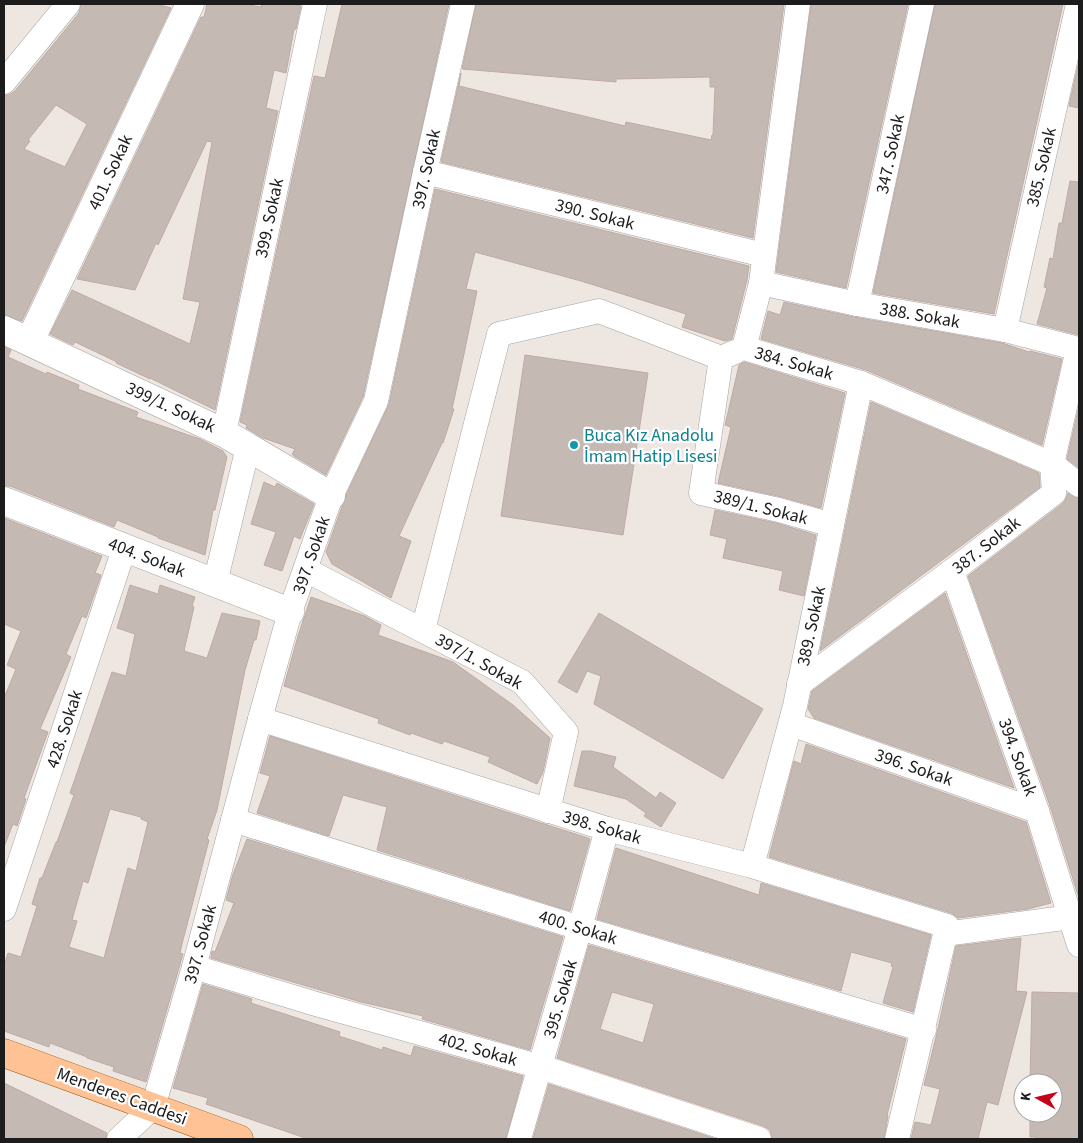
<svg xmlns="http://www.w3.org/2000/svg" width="1083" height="1143" font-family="'Source Sans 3',sans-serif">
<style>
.building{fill:#c5b9b4;stroke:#bfaba3;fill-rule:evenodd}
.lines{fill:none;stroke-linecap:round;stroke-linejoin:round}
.minor-casing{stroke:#a3a3a3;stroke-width:25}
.tertiary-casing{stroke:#a3a3a3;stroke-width:29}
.primary-casing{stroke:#934e00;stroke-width:29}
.minor{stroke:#fff;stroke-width:24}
.tertiary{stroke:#fff;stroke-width:28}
.primary{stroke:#fec295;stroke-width:28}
.culture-dot{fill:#0f9aa8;stroke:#fff;stroke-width:2}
.labels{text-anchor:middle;stroke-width:4.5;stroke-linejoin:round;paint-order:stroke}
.street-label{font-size:18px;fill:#1c1c1c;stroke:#fff}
.culture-label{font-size:18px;fill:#0d838f;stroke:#fff;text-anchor:start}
</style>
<rect width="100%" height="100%" fill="#eee7e1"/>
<!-- building -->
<g class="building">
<path d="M 81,4 L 156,4 L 171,8 L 22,321 L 4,315 L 4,95 L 9,95 L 15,91 L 79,13 ZM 56,105 L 87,124 L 65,167 L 24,149 L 30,141 L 28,140 Z"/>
<path d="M 207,4 L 243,4 L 261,7 L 262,4 L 290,4 L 301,6 L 296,29 L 294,29 L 286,73 L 274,70 L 266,108 L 278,111 L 215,410 L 150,378 L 150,379 L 116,363 L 117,362 L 75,342 L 73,345 L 50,334 L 72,290 L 190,344 L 200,302 L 183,299 L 212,142 L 207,141 L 158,245 L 156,243 L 135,290 L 77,279 L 201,17 L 204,17 Z"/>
<path d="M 342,4 L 449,4 L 363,397 L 326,475 L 294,456 L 292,454 L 295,449 L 263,438 L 246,428 L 247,425 L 240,422 L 314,76 L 325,78 Z"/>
<path d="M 476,4 L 784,4 L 753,238 L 441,162 L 461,73 L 459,86 L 625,126 L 626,122 L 711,140 L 712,135 L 713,135 L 715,87 L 710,87 L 710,77 L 616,79 L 616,82 L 462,69 Z"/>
<path d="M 811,4 L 908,4 L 846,288 L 776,272 Z"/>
<path d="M 935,4 L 1063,4 L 994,314 L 873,293 Z"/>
<path d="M 1079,61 L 1079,108 L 1069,106 Z"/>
<path d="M 1070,181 L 1079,182 L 1079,335 L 1037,324 L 1047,288 L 1044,287 L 1050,258 L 1053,259 L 1059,223 L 1062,223 Z"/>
<path d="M 435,189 L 749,266 L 747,280 L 732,339 L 725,341 L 682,327 L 686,314 L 581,281 L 475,252 L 466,289 L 477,291 L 464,354 L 452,409 L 454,409 L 443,443 L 442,443 L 399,536 L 411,541 L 391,598 L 332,564 L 326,552 L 346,495 L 389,404 Z"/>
<path d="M 784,302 L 854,317 L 1002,343 L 1029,352 L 1030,351 L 1062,359 L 1042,445 L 866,370 L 761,339 L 768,311 L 780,315 Z"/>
<path d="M 4,347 L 11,350 L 8,357 L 46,374 L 47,372 L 79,385 L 78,389 L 138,412 L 136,417 L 200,439 L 223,451 L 227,457 L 215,510 L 213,510 L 205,555 L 158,538 L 158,537 L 117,520 L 114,527 L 10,486 L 4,486 Z"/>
<path d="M 525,355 L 648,373 L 623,535 L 501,516 Z"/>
<path d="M 744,362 L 845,393 L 821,508 L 782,497 L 718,483 L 731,427 L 725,425 L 726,421 L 739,365 Z"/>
<path d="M 871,402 L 1039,473 L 1040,487 L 820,651 Z"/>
<path d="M 1079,406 L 1079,468 L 1067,459 Z"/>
<path d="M 264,482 L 275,487 L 277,483 L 314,504 L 300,539 L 294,536 L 282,571 L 264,565 L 276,532 L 251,524 Z"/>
<path d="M 1068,493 L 1079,498 L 1079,895 L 1078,895 L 1050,806 L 968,576 L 1062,504 L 1066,499 Z"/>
<path d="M 715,510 L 776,523 L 816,535 L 804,596 L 779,590 L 783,571 L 723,558 L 727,539 L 710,535 Z"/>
<path d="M 4,518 L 102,556 L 95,573 L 101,575 L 86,618 L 82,616 L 66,654 L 71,657 L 40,729 L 48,732 L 24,798 L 26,799 L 17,826 L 13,824 L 4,847 L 4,698 L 16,669 L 7,665 L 21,631 L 4,624 Z"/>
<path d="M 130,585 L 158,594 L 160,585 L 195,597 L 192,606 L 194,607 L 184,651 L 207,658 L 222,613 L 260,621 L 256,640 L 254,640 L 245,670 L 217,810 L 207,839 L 209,840 L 182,944 L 180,953 L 183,954 L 146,1082 L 113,1071 L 114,1067 L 87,1058 L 87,1057 L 50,1043 L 49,1047 L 4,1031 L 4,966 L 8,953 L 21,957 L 37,906 L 32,904 L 40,878 L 42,878 L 56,842 L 57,842 L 74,795 L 70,793 L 112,672 L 126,676 L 135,634 L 117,628 ZM 110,809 L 141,817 L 141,819 L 148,822 L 136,871 L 128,868 L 104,958 L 69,947 L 77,921 L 72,920 L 83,881 L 88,883 Z"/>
<path d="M 945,593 L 1014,788 L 814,718 L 808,709 L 812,691 Z"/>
<path d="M 311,597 L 365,616 L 381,625 L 378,635 L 453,662 L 513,705 L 550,738 L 543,772 L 537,784 L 488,762 L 490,757 L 444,741 L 442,744 L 411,733 L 410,735 L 378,723 L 379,719 L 284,686 L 298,636 Z"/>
<path d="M 599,613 L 763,709 L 723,779 L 594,704 L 601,676 L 587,671 L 577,693 L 558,682 Z"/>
<path d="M 270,736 L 588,838 L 590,839 L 570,911 L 377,850 L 387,807 L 343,795 L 329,836 L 257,813 L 270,776 L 260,773 Z"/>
<path d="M 806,744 L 1026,822 L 1051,903 L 1028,909 L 958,918 L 951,913 L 769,857 L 794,761 L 801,764 Z"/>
<path d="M 582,751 L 591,751 L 616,757 L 613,767 L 656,798 L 660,792 L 676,803 L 661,827 L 644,816 L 646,813 L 626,799 L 574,786 Z"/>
<path d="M 247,839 L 563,937 L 530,1050 L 422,1019 L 423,1016 L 361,1002 L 211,958 L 212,951 L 215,952 L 234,903 L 226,900 L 233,874 Z"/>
<path d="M 616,848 L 759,895 L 761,883 L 931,935 L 913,1012 L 883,1003 L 893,967 L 891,966 L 892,963 L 851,952 L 841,991 L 597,919 Z"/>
<path d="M 1021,938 L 1016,991 L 1027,992 L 998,1105 L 987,1102 L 978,1139 L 911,1139 L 915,1122 L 931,1125 L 940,1089 L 924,1085 L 937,1033 L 956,946 Z"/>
<path d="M 589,945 L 906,1039 L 887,1115 L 888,1116 L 884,1139 L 772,1139 L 770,1130 L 763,1126 L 557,1058 ZM 612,992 L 654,1004 L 643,1043 L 600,1029 Z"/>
<path d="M 203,984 L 252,999 L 251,1003 L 340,1032 L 339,1036 L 382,1050 L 383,1047 L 411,1056 L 414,1046 L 523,1076 L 506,1139 L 308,1139 L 206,1104 L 208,1098 L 173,1088 Z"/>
<path d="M 1032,992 L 1079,993 L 1079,1139 L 1036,1139 L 1036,1137 L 1030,1137 L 1030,1113 L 1053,1113 L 1053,1083 L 1030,1083 Z"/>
<path d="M 4,1083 L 107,1133 L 106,1139 L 4,1139 Z"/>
<path d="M 549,1084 L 716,1139 L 533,1139 Z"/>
</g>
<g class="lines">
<!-- minor casing -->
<g class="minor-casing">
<g id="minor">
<path d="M 798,4 L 761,283 L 744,348 L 861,383 L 1052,464 L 1079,485"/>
<path d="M 4,82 L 68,4"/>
<path d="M 425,172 L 764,255"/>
<path d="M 761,283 L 857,304 L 1005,330 L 1079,349"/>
<path d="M 857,304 L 922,4"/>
<path d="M 1005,330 L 1078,4"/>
<path d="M 735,352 L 721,358 L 701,493 L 779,510 L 832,525"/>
<path d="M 224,433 L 315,4"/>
<path d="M 306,570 L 522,682 L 566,732 L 548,811"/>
<path d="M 952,571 L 1037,811 L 1079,945"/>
<path d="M 215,583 L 248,447"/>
<path d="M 423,630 L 499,334 L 599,311 L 721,358"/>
<path d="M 799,684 L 952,571 L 1054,493 L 1052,464 L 1078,349"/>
<path d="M 260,719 L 607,829 L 752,866 L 947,926 L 897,1139"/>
<path d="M 791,724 L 1037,811"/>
<path d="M 233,820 L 580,928 L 924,1030"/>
<path d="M 752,866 L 795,706 L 861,383"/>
<path d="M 4,909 L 124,549"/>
<path d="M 945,934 L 1071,917"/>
<path d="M 194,967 L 316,1004 L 541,1067 L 759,1139"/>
<path d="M 119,1139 L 153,1107 L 194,967 L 260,719 L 290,612 L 331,496 L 376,401 L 425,172 L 463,4"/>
<path d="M 519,1139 L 580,928 L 607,829"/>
</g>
</g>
<!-- tertiary casing -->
<g class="tertiary-casing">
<g id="tertiary">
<path d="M 4,330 L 224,433 L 331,496"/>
<path d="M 30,341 L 190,4"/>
<path d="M 4,501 L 290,612"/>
</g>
</g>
<!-- primary casing -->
<g class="primary-casing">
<path id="primary" d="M 4,1053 L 239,1139"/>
</g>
<!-- minor -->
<use href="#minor" class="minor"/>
<!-- tertiary -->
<use href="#tertiary" class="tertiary"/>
<!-- primary -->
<use href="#primary" class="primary"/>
</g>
<!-- markers -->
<circle class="culture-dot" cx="574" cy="445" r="5"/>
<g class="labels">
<!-- street labels -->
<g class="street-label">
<text transform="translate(890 154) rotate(-78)" y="6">347. Sokak</text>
<text transform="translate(1041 167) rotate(-77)" y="6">385. Sokak</text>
<text transform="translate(426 169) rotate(-78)" y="6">397. Sokak</text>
<text transform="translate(110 172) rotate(-65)" y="6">401. Sokak</text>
<text transform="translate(595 214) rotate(14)" y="6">390. Sokak</text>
<text transform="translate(269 218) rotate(-78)" y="6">399. Sokak</text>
<text transform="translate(920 315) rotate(10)" y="6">388. Sokak</text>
<text transform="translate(794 363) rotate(16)" y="6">384. Sokak</text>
<text transform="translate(171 407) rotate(25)" y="6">399/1. Sokak</text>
<text transform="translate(761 507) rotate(14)" y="6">389/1. Sokak</text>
<text transform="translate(986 545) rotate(-38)" y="6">387. Sokak</text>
<text transform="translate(311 555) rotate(-71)" y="6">397. Sokak</text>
<text transform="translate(147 557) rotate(21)" y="6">404. Sokak</text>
<text transform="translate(811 626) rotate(-78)" y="6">389. Sokak</text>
<text transform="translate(479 661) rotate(29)" y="6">397/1. Sokak</text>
<text transform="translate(64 729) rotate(-72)" y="6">428. Sokak</text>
<text transform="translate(1018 757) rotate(70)" y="6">394. Sokak</text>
<text transform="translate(914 767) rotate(19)" y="6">396. Sokak</text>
<text transform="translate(602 827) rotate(16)" y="6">398. Sokak</text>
<text transform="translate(578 927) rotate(17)" y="6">400. Sokak</text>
<text transform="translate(200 944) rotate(-75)" y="6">397. Sokak</text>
<text transform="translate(560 999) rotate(-74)" y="6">395. Sokak</text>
<text transform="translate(478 1049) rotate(16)" y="6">402. Sokak</text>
<text transform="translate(122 1096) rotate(20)" y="6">Menderes Caddesi</text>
</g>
<!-- culture labels -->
<g class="culture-label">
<text x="584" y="441">Buca Kız Anadolu<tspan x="584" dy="21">İmam Hatip Lisesi</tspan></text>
</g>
</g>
<!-- border -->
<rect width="1083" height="1143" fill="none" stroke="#1c1c1c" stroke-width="10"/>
<!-- north arrow -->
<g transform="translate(1038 1098) rotate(278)"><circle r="24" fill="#ffffff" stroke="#a4a4a4"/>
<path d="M0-4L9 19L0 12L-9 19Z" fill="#c7001c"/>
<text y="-8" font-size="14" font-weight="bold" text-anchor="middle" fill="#1c1c1c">K</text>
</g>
</svg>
